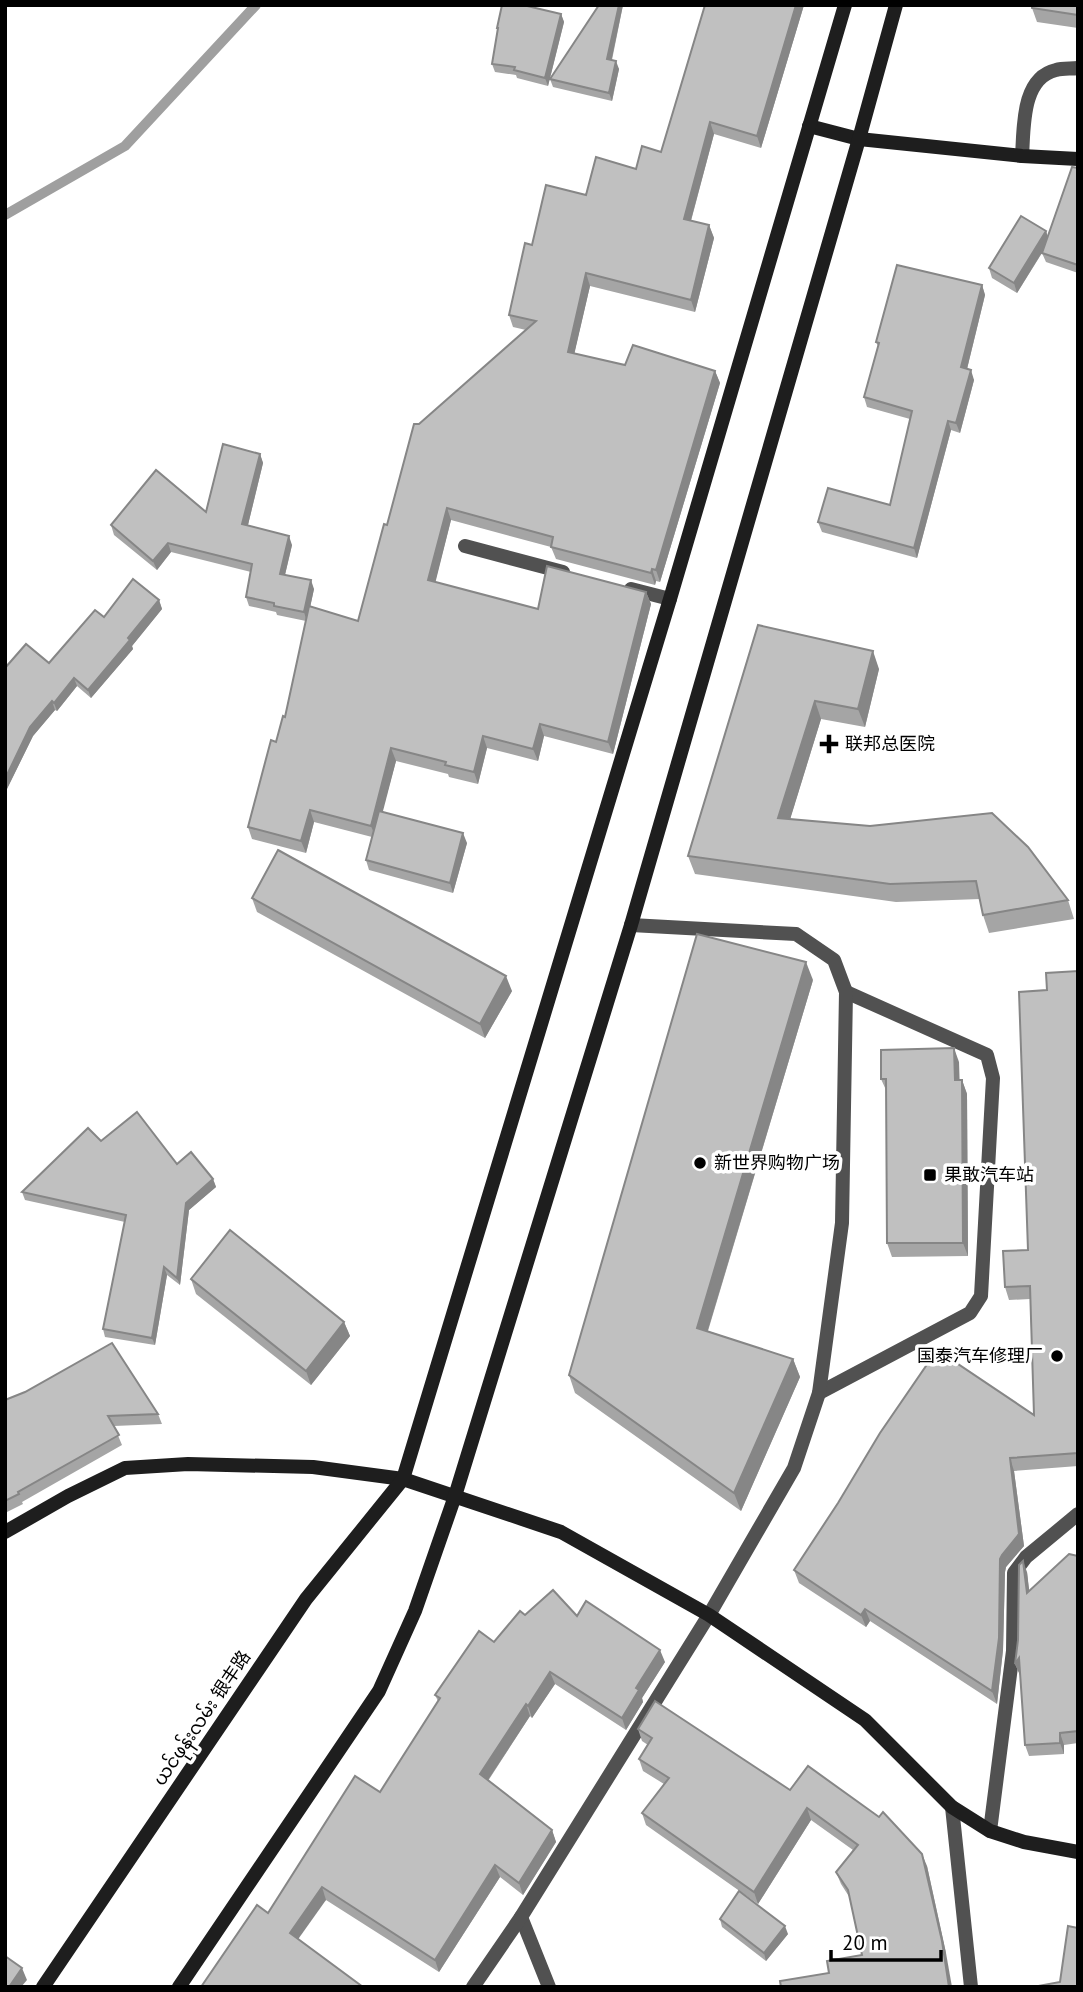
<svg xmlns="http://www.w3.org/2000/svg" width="1083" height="1992" font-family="'PT Sans','Noto Sans SC','Noto Sans Myanmar',sans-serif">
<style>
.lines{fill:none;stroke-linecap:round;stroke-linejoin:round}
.stream{stroke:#9f9f9f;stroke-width:10}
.lane{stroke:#515151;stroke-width:14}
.street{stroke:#515151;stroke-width:14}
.secondary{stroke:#1e1e1e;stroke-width:14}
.wall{fill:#a5a5a5}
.shaded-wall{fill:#868686}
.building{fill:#c0c0c0;stroke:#868686;stroke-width:2}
.poi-dot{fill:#000;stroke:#fff;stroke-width:2.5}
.labels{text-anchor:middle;stroke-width:7;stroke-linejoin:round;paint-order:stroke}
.poi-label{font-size:18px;fill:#000;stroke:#fff;text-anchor:start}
.street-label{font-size:18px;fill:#000;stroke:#fff}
</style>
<rect width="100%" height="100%" fill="#fff"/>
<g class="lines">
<!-- stream -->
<path class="stream" d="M 5,215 L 125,146 L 256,5"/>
<!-- lane -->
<g class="lane">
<path d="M 1022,156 C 1024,129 1021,78 1056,70 C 1063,68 1071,69 1078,68"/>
<path d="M 465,546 L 563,572"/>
<path d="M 631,589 L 670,599"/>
<path d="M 819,1393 L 970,1313 L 981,1296 L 993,1078 L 987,1055 L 846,992"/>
<path d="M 990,1831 L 1013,1651 L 1014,1573 L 1026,1557 L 1078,1514"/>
<path d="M 521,1917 L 549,1987"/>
<path d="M 473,1987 L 521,1917 L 709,1615 L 794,1468 L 819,1393 L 842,1223 L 846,992 L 834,960 L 796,934 L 631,925"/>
</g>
<!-- street -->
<path class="street" d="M 952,1807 L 971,1987"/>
<!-- secondary -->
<g class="secondary">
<path d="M 809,126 L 859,139 L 1022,156 L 1078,159"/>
<path d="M 5,1532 L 68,1496 L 125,1468 L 188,1464 L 313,1467 L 403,1479 L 561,1532 L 709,1615 L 865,1720 L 952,1807 L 990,1831 L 1024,1842 L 1078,1852"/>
<path d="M 43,1987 L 306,1599 L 403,1479 L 670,599 L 845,5"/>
<path d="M 179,1987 L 379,1691 L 415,1611 L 455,1496 L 631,925 L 859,139 L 896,5"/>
</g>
</g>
<!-- wall -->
<g class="wall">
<path d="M 599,5 L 623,5 L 612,60 L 619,69 L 612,101 L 553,87 L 550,79 Z"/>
<path d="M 804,5 L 761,148 L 714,134 L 691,221 L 709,225 L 714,238 L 695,312 L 590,286 L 574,354 L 625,365 L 715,371 L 720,383 L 660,582 L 656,581 L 655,585 L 556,559 L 551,547 L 451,520 L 435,582 L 538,609 L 646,592 L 651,604 L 613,754 L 544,736 L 538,761 L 487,748 L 478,784 L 449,777 L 448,774 L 396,761 L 382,812 L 467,843 L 453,893 L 369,870 L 366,860 L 372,837 L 314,822 L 306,853 L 252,839 L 248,827 L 285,717 L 306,621 L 277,615 L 276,612 L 249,606 L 246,597 L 251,572 L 171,552 L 157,570 L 114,535 L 111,525 L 206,512 L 260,454 L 263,463 L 248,525 L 292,545 L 285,575 L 314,589 L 310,607 L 358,621 L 387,525 L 419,424 L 526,330 L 513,327 L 509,315 L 532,245 L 586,195 L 636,169 L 661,152 Z"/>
<path d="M 1078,5 L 1078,28 L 1037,22 L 1032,8 Z"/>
<path d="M 561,14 L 564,22 L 548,86 L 517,78 L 516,75 L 495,72 L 492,64 L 498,31 L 497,28 Z"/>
<path d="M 1078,168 L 1078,273 L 1046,262 L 1042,253 L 1017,293 L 992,278 L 989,268 L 1046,231 L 1048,237 Z"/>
<path d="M 982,285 L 985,295 L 967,369 L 974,380 L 960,433 L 951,430 L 917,558 L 822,532 L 818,522 L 890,505 L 910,419 L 867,407 L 864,397 L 878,346 L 876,342 Z"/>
<path d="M 159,600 L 162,609 L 132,646 L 133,649 L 91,698 L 77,686 L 57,711 L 55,710 L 33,736 L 5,793 L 5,668 L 49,663 L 104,617 Z"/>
<path d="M 758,625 L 879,669 L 865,727 L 821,719 L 790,819 L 1068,900 L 1074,919 L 989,933 L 983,915 L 980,899 L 896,902 L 695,874 L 688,856 Z"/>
<path d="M 252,898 L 512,991 L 485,1038 L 257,912 Z"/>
<path d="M 1078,971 L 1078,1466 L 1014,1471 L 1024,1546 L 1006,1567 L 1005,1572 L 1003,1650 L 997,1704 L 870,1621 L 866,1627 L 799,1583 L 794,1570 L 1034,1415 L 1030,1299 L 1009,1300 L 1005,1287 L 1028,1250 L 1047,990 Z"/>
<path d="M 813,980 L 708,1331 L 793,1359 L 800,1377 L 741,1511 L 575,1393 L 569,1375 Z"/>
<path d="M 959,1062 L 959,1080 L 962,1080 L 967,1094 L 968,1256 L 892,1257 L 887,1243 L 886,1090 L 881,1079 Z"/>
<path d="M 101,1141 L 177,1164 L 213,1179 L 216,1187 L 189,1210 L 180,1285 L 167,1275 L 155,1345 L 105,1337 L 103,1329 L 125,1222 L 25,1200 L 22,1192 Z"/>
<path d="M 191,1279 L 344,1322 L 350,1336 L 311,1385 L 196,1294 Z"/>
<path d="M 5,1400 L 158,1414 L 162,1424 L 114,1426 L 122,1445 L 22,1502 L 23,1504 L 5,1513 Z"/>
<path d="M 1078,1556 L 1078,1743 L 1064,1745 L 1064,1754 L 1029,1756 L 1025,1745 L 1020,1674 L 1020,1675 L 1015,1664 L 1027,1572 L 1029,1591 Z"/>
<path d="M 525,1615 L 577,1616 L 665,1662 L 642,1698 L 643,1702 L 626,1730 L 555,1684 L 532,1718 L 530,1716 L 488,1781 L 552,1830 L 556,1842 L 523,1895 L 500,1877 L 439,1972 L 326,1900 L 201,1987 L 268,1913 L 380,1792 L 438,1701 L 435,1695 L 494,1642 Z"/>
<path d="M 638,1729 L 790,1790 L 927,1866 L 946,1953 L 829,1973 L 862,1955 L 850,1898 L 841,1884 L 836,1872 L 853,1850 L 811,1820 L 758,1904 L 646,1825 L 642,1813 L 664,1784 L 643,1771 L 639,1759 L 648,1745 L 642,1741 Z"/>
<path d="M 720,1919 L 788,1934 L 766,1961 L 722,1927 Z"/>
</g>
<!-- shaded-wall -->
<g class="shaded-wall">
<path d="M 619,5 L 623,5 L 610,67 L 607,59 Z"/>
<path d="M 796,5 L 804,5 L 761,148 L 757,136 Z"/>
<path d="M 561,14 L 564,22 L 548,86 L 545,78 Z"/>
<path d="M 616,61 L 619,69 L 612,101 L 609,93 Z"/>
<path d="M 710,122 L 714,134 L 688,231 L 684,219 Z"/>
<path d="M 709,225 L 714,238 L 695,312 L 691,300 Z"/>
<path d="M 1046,231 L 1049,241 L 1017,293 L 1014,283 Z"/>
<path d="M 586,273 L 590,286 L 572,364 L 568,352 Z"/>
<path d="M 982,285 L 985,295 L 965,377 L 961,367 Z"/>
<path d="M 971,370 L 974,380 L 960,433 L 956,423 Z"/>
<path d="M 715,371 L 720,383 L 660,582 L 656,570 Z"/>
<path d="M 948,421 L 951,430 L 917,558 L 914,548 Z"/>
<path d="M 260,454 L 263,463 L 246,533 L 242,524 Z"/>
<path d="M 447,508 L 451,520 L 433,592 L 428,580 Z"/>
<path d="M 289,536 L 292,545 L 283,583 L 280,574 Z"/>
<path d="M 168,543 L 171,552 L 157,570 L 153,561 Z"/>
<path d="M 652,569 L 656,581 L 655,585 L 651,573 Z"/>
<path d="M 311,580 L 314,589 L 307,622 L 304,612 Z"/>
<path d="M 646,592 L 651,604 L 613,754 L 608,742 Z"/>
<path d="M 159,600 L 162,609 L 132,646 L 133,649 L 91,698 L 88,690 Z"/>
<path d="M 873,651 L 879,669 L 865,727 L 858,709 Z"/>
<path d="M 74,678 L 77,686 L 57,711 L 54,703 Z"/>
<path d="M 52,701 L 55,710 L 33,736 L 5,793 L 5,779 L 30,727 Z"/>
<path d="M 815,701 L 821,719 L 785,836 L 778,818 Z"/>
<path d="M 540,724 L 544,736 L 538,761 L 533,749 Z"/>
<path d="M 483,736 L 487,748 L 478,784 L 474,772 Z"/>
<path d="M 391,748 L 396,761 L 376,838 L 371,826 Z"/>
<path d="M 310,810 L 314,822 L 306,853 L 301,841 Z"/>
<path d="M 463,833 L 467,843 L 453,893 L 450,883 Z"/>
<path d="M 806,962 L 813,980 L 703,1346 L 697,1328 Z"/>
<path d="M 506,976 L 512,991 L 485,1038 L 480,1024 Z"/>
<path d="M 954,1048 L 959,1062 L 960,1094 L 955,1080 Z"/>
<path d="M 962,1080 L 967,1094 L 968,1256 L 963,1243 Z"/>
<path d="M 213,1179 L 216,1187 L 189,1210 L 180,1285 L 177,1278 L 186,1203 Z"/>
<path d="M 164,1267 L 167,1275 L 155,1345 L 152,1338 Z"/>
<path d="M 344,1322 L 350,1336 L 311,1385 L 306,1371 Z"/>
<path d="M 793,1359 L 800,1377 L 741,1511 L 734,1493 Z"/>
<path d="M 1010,1458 L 1014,1471 L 1024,1546 L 1006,1567 L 1005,1572 L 1003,1650 L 997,1704 L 992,1691 L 1000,1559 Z"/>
<path d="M 1023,1561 L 1027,1572 L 1031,1605 L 1027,1593 Z"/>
<path d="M 865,1609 L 870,1621 L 866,1627 L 861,1615 Z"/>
<path d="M 660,1650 L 665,1662 L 642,1698 L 643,1702 L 626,1730 L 622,1718 L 636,1688 Z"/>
<path d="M 1019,1658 L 1023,1670 L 1020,1675 L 1015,1664 Z"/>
<path d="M 550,1672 L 555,1684 L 532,1718 L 528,1706 Z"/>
<path d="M 526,1704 L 530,1716 L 484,1786 L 480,1774 Z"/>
<path d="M 1060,1733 L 1064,1745 L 1064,1754 L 1060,1743 Z"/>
<path d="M 807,1808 L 811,1820 L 758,1904 L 754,1892 Z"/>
<path d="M 552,1830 L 556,1842 L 523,1895 L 519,1883 Z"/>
<path d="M 922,1854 L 927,1866 L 946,1953 L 952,1987 L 949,1987 Z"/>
<path d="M 495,1865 L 500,1877 L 439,1972 L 435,1960 Z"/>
<path d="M 322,1887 L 326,1900 L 294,1945 L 290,1933 Z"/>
<path d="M 785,1926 L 788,1934 L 766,1961 L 764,1953 Z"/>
<path d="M 22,1968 L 27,1980 L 21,1987 L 9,1987 Z"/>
</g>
<!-- building -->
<g class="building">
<path d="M 502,5 L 523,5 L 561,14 L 545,78 L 514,70 L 515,67 L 492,64 L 498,28 L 497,28 Z"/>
<path d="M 599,5 L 619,5 L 607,59 L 616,61 L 609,93 L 550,79 Z"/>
<path d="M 705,5 L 796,5 L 757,136 L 710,122 L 684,219 L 709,225 L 691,300 L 586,273 L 568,352 L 625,365 L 633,345 L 715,371 L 656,570 L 652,569 L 651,573 L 551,547 L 553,537 L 447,508 L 428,580 L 538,609 L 547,566 L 646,592 L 608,742 L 540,724 L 533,749 L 483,736 L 474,772 L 445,765 L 446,762 L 391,748 L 371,826 L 310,810 L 301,841 L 248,827 L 271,740 L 276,742 L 283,716 L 285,717 L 309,606 L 358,621 L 384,524 L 387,525 L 414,424 L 419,424 L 536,321 L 509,315 L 525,243 L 532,245 L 546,185 L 586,195 L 596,157 L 636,169 L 642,146 L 661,152 Z"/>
<path d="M 1032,5 L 1078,5 L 1078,15 L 1032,8 Z"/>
<path d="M 1072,167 L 1078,168 L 1078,265 L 1042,253 Z"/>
<path d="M 1021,216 L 1046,231 L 1014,283 L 989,268 Z"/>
<path d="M 897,265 L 982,285 L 961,367 L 971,370 L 956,423 L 948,421 L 914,548 L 818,522 L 828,488 L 890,505 L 912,411 L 864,397 L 879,343 L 876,342 Z"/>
<path d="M 223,444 L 260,454 L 242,524 L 289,536 L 280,574 L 311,580 L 304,612 L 274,606 L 274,603 L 246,597 L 252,564 L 168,543 L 153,561 L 111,525 L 156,470 L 206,512 Z"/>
<path d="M 133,579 L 159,600 L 128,638 L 130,640 L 88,690 L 74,678 L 54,703 L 52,701 L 30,727 L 5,779 L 5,668 L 26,644 L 49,663 L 95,610 L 104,617 Z"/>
<path d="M 758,625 L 873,651 L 858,709 L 815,701 L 778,818 L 870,826 L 992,813 L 1028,847 L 1068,900 L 983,915 L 976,881 L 890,884 L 688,856 Z"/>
<path d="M 379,811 L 463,833 L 450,883 L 366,860 Z"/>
<path d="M 278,850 L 506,976 L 480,1024 L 252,898 Z"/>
<path d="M 697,934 L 806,962 L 697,1328 L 793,1359 L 734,1493 L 569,1375 Z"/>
<path d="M 1078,971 L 1078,1453 L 1010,1458 L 1019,1534 L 1002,1555 L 1000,1559 L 999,1638 L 992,1691 L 865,1609 L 861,1615 L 794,1570 L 838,1503 L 880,1433 L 937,1350 L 1034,1415 L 1030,1286 L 1005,1287 L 1003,1251 L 1028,1250 L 1019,992 L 1047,990 L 1046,973 Z"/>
<path d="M 954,1048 L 955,1080 L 962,1080 L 963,1243 L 887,1243 L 886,1079 L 881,1079 L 881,1050 Z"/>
<path d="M 137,1112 L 177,1164 L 191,1152 L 213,1179 L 186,1203 L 177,1278 L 164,1267 L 152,1338 L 103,1329 L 126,1215 L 22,1192 L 88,1128 L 101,1141 Z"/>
<path d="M 230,1230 L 344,1322 L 306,1371 L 191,1279 Z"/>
<path d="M 112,1343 L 158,1414 L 108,1416 L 119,1435 L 18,1492 L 19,1494 L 5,1501 L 5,1400 L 25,1392 Z"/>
<path d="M 1069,1554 L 1078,1556 L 1078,1731 L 1060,1733 L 1060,1743 L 1025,1745 L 1019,1658 L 1015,1664 L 1018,1640 L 1019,1565 L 1023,1561 L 1027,1593 Z"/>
<path d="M 553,1590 L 577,1616 L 586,1601 L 660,1650 L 636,1688 L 639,1690 L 622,1718 L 550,1672 L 528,1706 L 526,1704 L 480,1774 L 552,1830 L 519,1883 L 495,1865 L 435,1960 L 322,1887 L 290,1933 L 363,1987 L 201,1987 L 257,1905 L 268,1913 L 355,1776 L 380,1792 L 440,1698 L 435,1695 L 479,1631 L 494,1642 L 520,1611 L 525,1615 Z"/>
<path d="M 655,1701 L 790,1790 L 808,1766 L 879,1817 L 883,1812 L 922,1854 L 942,1941 L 949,1987 L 781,1987 L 780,1981 L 829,1973 L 827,1961 L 862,1955 L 848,1890 L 836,1872 L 858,1845 L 807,1808 L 754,1892 L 642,1813 L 669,1778 L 639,1759 L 652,1738 L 638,1729 Z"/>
<path d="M 739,1891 L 785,1926 L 764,1953 L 720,1919 Z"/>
<path d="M 1068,1926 L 1078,1928 L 1078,1987 L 1033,1987 L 1060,1982 Z"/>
<path d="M 5,1956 L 22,1968 L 9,1987 L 5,1987 Z"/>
</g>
<!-- markers -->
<g class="poi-dot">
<path d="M825.5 733.5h7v7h7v7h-7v7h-7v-7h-7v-7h7z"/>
<circle cx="700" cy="1163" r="7"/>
<rect x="923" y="1168" width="14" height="14" rx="3.5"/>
<circle cx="1057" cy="1356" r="7"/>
</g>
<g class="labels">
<!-- poi labels -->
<g class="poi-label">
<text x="845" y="750">联邦总医院</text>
<text x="714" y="1169">新世界购物广场</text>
<text x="944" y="1181">果敢汽车站</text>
<text x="1043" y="1362" text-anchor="end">国泰汽车修理厂</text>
</g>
<!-- street labels -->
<g class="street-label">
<text transform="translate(202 1718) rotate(-56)" y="6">ယင်ဖုန်းလမ်း 银丰路</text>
</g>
</g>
<!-- border -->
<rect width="1083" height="1992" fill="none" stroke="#000000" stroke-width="14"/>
<!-- scale -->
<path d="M831 1950v10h110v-10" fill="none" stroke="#000000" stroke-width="3.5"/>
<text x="842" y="1950" font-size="21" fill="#000000" stroke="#ffffff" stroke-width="5" paint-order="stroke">20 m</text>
</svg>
